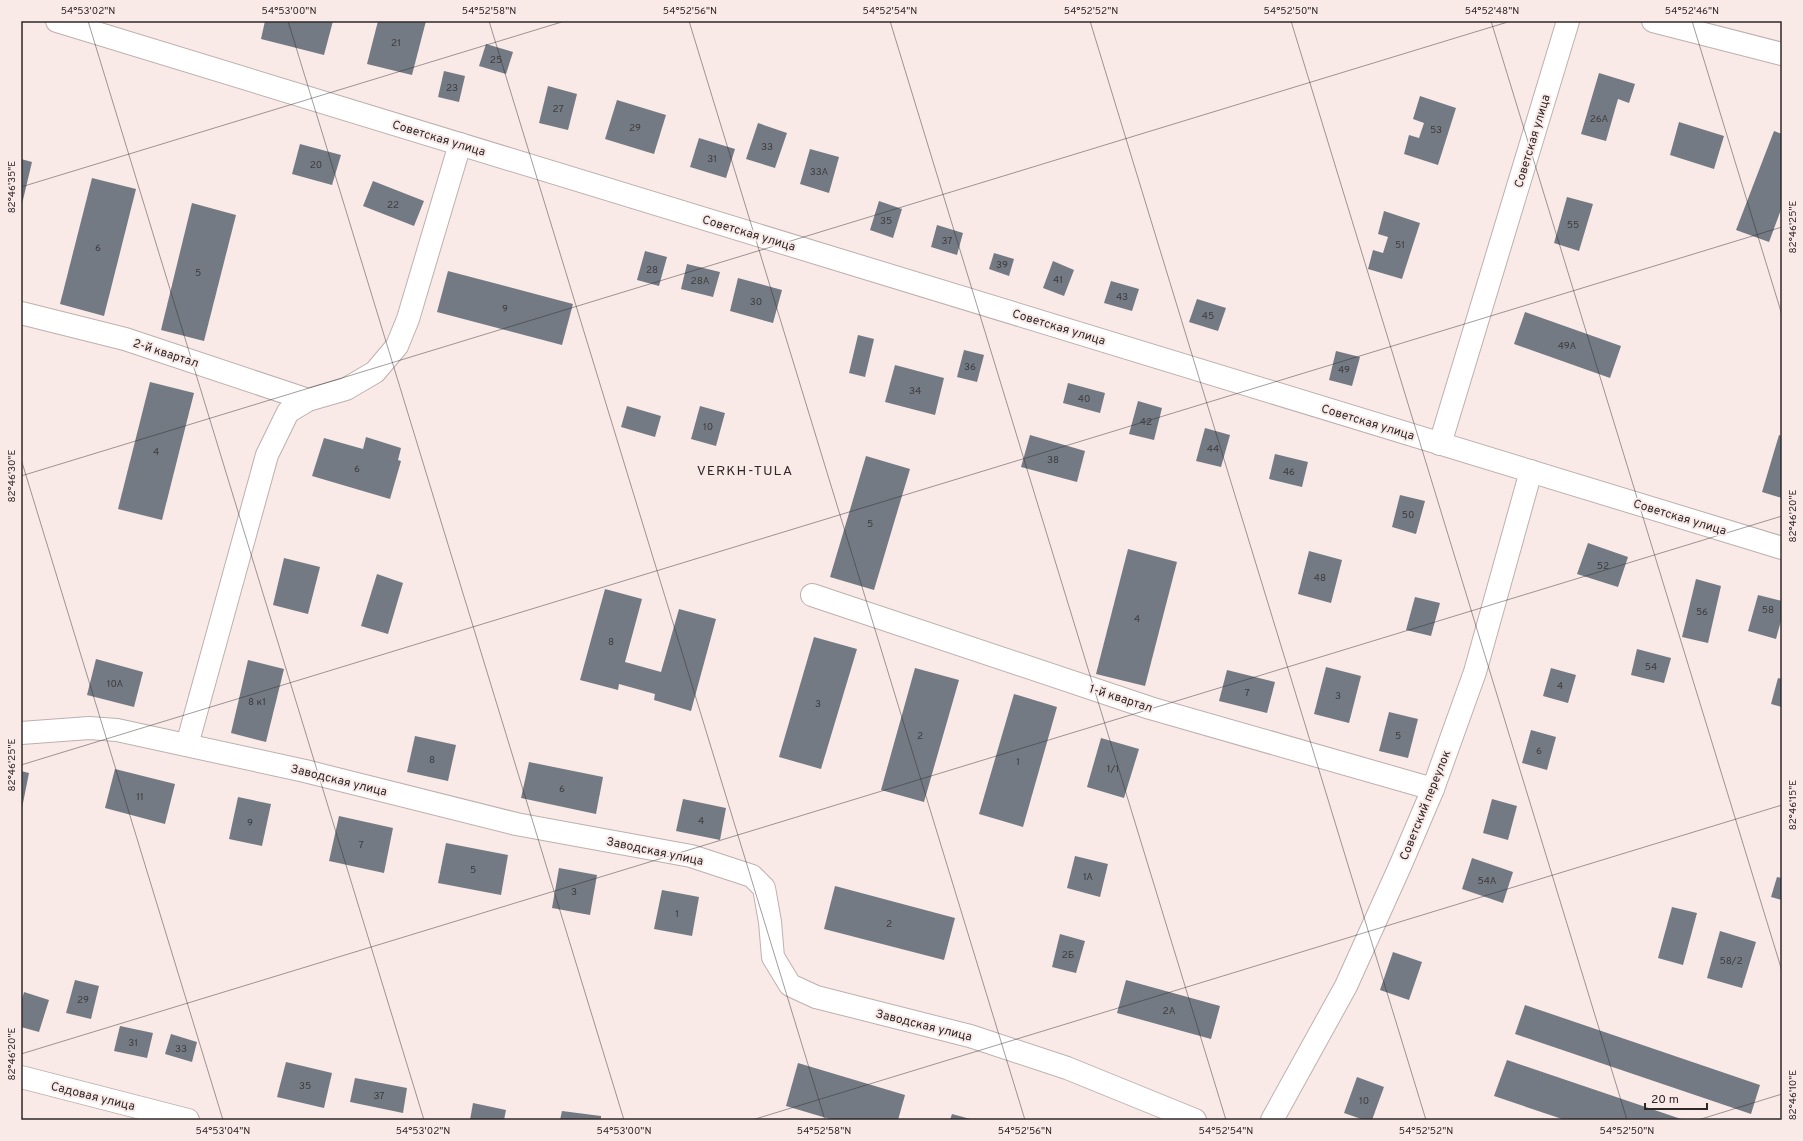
<svg xmlns="http://www.w3.org/2000/svg" width="1803" height="1141" font-family="Overpass,sans-serif">
<style>
.building{fill:#737a83}
.lines{fill:none;stroke-linecap:round;stroke-linejoin:round}
.street-casing{stroke:#beb0ae;stroke-width:24}
.secondary-casing{stroke:#beb0ae;stroke-width:24}
.street{stroke:#fff;stroke-width:22}
.secondary{stroke:#fff;stroke-width:22}
.ticks{fill:none;stroke:#2e2828;stroke-width:1;stroke-opacity:0.45}
.labels{text-anchor:middle;stroke-width:4;stroke-linejoin:round;paint-order:stroke}
.number-label{font-size:10px;fill:#3f3c3f}
.street-label{font-size:12px;fill:#2e2828;stroke:#f9eae8}
.quarter-label{font-size:14px;letter-spacing:1px;fill:#2e2828;stroke:#f9eae8}
.neatline{fill:none;stroke:#2e2828;stroke-width:1.5}
.ticks-label{font-size:10px;text-anchor:middle;fill:#2e2828}
</style>
<rect width="100%" height="100%" fill="#f9eae8"/>
<!-- building -->
<g class="building">
<path d="M 265,21 L 333,21 L 324,55 L 261,39 Z"/>
<path d="M 378,21 L 426,21 L 412,75 L 367,64 Z"/>
<path d="M 486,44 L 513,52 L 506,74 L 479,66 Z"/>
<path d="M 444,71 L 465,76 L 459,102 L 438,97 Z"/>
<path d="M 1599,73 L 1635,84 L 1629,103 L 1618,99 L 1606,141 L 1581,134 Z"/>
<path d="M 548,86 L 577,94 L 568,130 L 539,123 Z"/>
<path d="M 1420,96 L 1456,108 L 1438,165 L 1404,154 L 1409,135 L 1419,138 L 1424,123 L 1413,119 Z"/>
<path d="M 617,100 L 666,115 L 654,154 L 605,139 Z"/>
<path d="M 1679,122 L 1724,136 L 1714,169 L 1670,155 Z"/>
<path d="M 758,123 L 787,133 L 775,168 L 746,159 Z"/>
<path d="M 1774,131 L 1782,134 L 1782,207 L 1769,242 L 1736,230 Z"/>
<path d="M 699,138 L 735,149 L 726,178 L 690,167 Z"/>
<path d="M 300,144 L 341,155 L 332,185 L 292,174 Z"/>
<path d="M 810,149 L 839,157 L 829,193 L 800,184 Z"/>
<path d="M 21,159 L 32,162 L 22,204 L 21,204 Z"/>
<path d="M 92,178 L 136,189 L 104,316 L 60,304 Z"/>
<path d="M 373,181 L 424,201 L 414,226 L 363,206 Z"/>
<path d="M 1567,197 L 1593,204 L 1579,251 L 1554,243 Z"/>
<path d="M 879,201 L 902,209 L 893,238 L 870,230 Z"/>
<path d="M 192,203 L 236,215 L 204,341 L 161,330 Z"/>
<path d="M 1384,211 L 1420,223 L 1402,279 L 1368,269 L 1373,250 L 1383,253 L 1388,237 L 1378,234 Z"/>
<path d="M 937,225 L 963,233 L 957,255 L 931,247 Z"/>
<path d="M 645,251 L 667,257 L 659,286 L 637,280 Z"/>
<path d="M 994,253 L 1014,259 L 1009,276 L 989,269 Z"/>
<path d="M 1053,261 L 1074,270 L 1064,296 L 1043,288 Z"/>
<path d="M 687,264 L 720,272 L 713,297 L 681,289 Z"/>
<path d="M 448,271 L 573,304 L 562,345 L 437,312 Z"/>
<path d="M 738,278 L 782,290 L 773,323 L 730,311 Z"/>
<path d="M 1111,281 L 1139,289 L 1132,311 L 1104,303 Z"/>
<path d="M 1197,299 L 1226,308 L 1218,331 L 1189,322 Z"/>
<path d="M 1525,312 L 1621,346 L 1610,378 L 1514,344 Z"/>
<path d="M 858,335 L 874,339 L 865,377 L 849,373 Z"/>
<path d="M 964,350 L 984,355 L 977,382 L 957,377 Z"/>
<path d="M 1336,351 L 1360,357 L 1352,386 L 1329,380 Z"/>
<path d="M 895,365 L 944,378 L 935,415 L 885,402 Z"/>
<path d="M 150,382 L 194,393 L 162,520 L 118,509 Z"/>
<path d="M 1068,383 L 1105,393 L 1100,413 L 1063,403 Z"/>
<path d="M 1138,401 L 1162,408 L 1154,440 L 1129,434 Z"/>
<path d="M 627,406 L 661,416 L 655,437 L 621,427 Z"/>
<path d="M 700,406 L 725,413 L 716,446 L 691,439 Z"/>
<path d="M 1205,428 L 1230,435 L 1221,467 L 1196,461 Z"/>
<path d="M 1030,435 L 1085,451 L 1077,482 L 1021,467 Z"/>
<path d="M 1779,435 L 1782,436 L 1782,498 L 1762,492 Z"/>
<path d="M 366,437 L 401,448 L 398,460 L 401,461 L 390,499 L 312,476 L 324,438 L 363,449 Z"/>
<path d="M 1275,454 L 1308,462 L 1302,487 L 1269,479 Z"/>
<path d="M 866,456 L 910,469 L 874,590 L 830,577 Z"/>
<path d="M 1400,495 L 1425,501 L 1416,534 L 1392,527 Z"/>
<path d="M 1588,543 L 1628,557 L 1618,587 L 1577,574 Z"/>
<path d="M 1128,549 L 1177,562 L 1145,686 L 1096,674 Z"/>
<path d="M 1309,551 L 1342,560 L 1331,603 L 1298,594 Z"/>
<path d="M 284,558 L 320,567 L 308,614 L 273,605 Z"/>
<path d="M 377,574 L 403,583 L 388,634 L 361,626 Z"/>
<path d="M 1696,579 L 1721,586 L 1708,643 L 1682,637 Z"/>
<path d="M 605,589 L 642,599 L 625,662 L 661,672 L 679,609 L 716,619 L 691,711 L 654,700 L 655,694 L 619,684 L 618,690 L 580,680 Z"/>
<path d="M 1758,595 L 1782,601 L 1782,617 L 1776,639 L 1748,631 Z"/>
<path d="M 1415,597 L 1440,603 L 1431,636 L 1406,630 Z"/>
<path d="M 814,637 L 857,649 L 821,769 L 779,757 Z"/>
<path d="M 1637,649 L 1671,658 L 1664,683 L 1631,675 Z"/>
<path d="M 96,659 L 143,672 L 134,707 L 87,695 Z"/>
<path d="M 248,660 L 284,669 L 266,742 L 231,733 Z"/>
<path d="M 1326,667 L 1361,676 L 1349,723 L 1314,714 Z"/>
<path d="M 915,668 L 959,680 L 924,802 L 881,790 Z"/>
<path d="M 1551,668 L 1576,675 L 1568,703 L 1543,696 Z"/>
<path d="M 1227,670 L 1275,682 L 1267,713 L 1219,701 Z"/>
<path d="M 1778,678 L 1782,679 L 1782,707 L 1771,704 Z"/>
<path d="M 1014,694 L 1057,707 L 1023,827 L 979,814 Z"/>
<path d="M 1389,712 L 1418,719 L 1408,758 L 1379,751 Z"/>
<path d="M 1531,730 L 1556,737 L 1547,770 L 1522,763 Z"/>
<path d="M 415,736 L 456,745 L 448,781 L 407,772 Z"/>
<path d="M 1101,738 L 1139,749 L 1124,798 L 1087,787 Z"/>
<path d="M 529,762 L 603,777 L 596,814 L 521,798 Z"/>
<path d="M 115,769 L 175,784 L 165,824 L 105,808 Z"/>
<path d="M 21,771 L 29,773 L 22,808 L 21,807 Z"/>
<path d="M 238,797 L 271,804 L 262,846 L 229,839 Z"/>
<path d="M 683,799 L 726,808 L 720,840 L 676,831 Z"/>
<path d="M 1492,799 L 1517,806 L 1508,840 L 1483,833 Z"/>
<path d="M 339,816 L 393,828 L 384,873 L 329,861 Z"/>
<path d="M 446,843 L 508,855 L 501,895 L 438,883 Z"/>
<path d="M 1075,856 L 1108,864 L 1100,897 L 1067,888 Z"/>
<path d="M 1472,858 L 1513,872 L 1503,903 L 1462,889 Z"/>
<path d="M 559,868 L 597,875 L 590,915 L 552,908 Z"/>
<path d="M 1777,877 L 1782,878 L 1782,900 L 1771,897 Z"/>
<path d="M 835,886 L 955,918 L 944,960 L 824,929 Z"/>
<path d="M 662,890 L 699,897 L 692,936 L 654,929 Z"/>
<path d="M 1672,907 L 1697,913 L 1683,965 L 1658,958 Z"/>
<path d="M 1720,931 L 1756,942 L 1742,988 L 1707,978 Z"/>
<path d="M 1060,934 L 1085,941 L 1076,973 L 1052,967 Z"/>
<path d="M 1393,952 L 1422,962 L 1409,1000 L 1380,990 Z"/>
<path d="M 75,980 L 99,986 L 91,1019 L 66,1013 Z"/>
<path d="M 1126,980 L 1220,1006 L 1211,1039 L 1117,1013 Z"/>
<path d="M 24,992 L 49,1000 L 39,1032 L 21,1027 L 21,1003 Z"/>
<path d="M 1525,1005 L 1760,1085 L 1751,1114 L 1515,1034 Z"/>
<path d="M 120,1026 L 153,1033 L 147,1058 L 114,1051 Z"/>
<path d="M 171,1034 L 197,1042 L 192,1062 L 165,1054 Z"/>
<path d="M 1507,1060 L 1684,1120 L 1565,1120 L 1494,1096 Z"/>
<path d="M 286,1062 L 332,1073 L 324,1108 L 277,1097 Z"/>
<path d="M 798,1063 L 905,1095 L 898,1120 L 833,1120 L 786,1106 Z"/>
<path d="M 1357,1077 L 1384,1087 L 1372,1120 L 1364,1120 L 1344,1113 Z"/>
<path d="M 355,1078 L 407,1088 L 403,1113 L 350,1102 Z"/>
<path d="M 473,1103 L 506,1110 L 504,1120 L 470,1120 Z"/>
<path d="M 562,1111 L 601,1116 L 601,1120 L 560,1120 Z"/>
<path d="M 952,1114 L 974,1120 L 950,1120 Z"/>
</g>
<g class="lines">
<!-- street casing -->
<g class="street-casing">
<g id="street">
<path d="M 1653,21 L 1782,54"/>
<path d="M 21,313 L 125,339 L 308,400"/>
<path d="M 812,595 L 1150,708 L 1433,789"/>
<path d="M 21,733 L 89,728 L 117,730 L 305,771 L 516,824 L 691,856 L 752,876 L 764,888 L 770,922 L 773,957 L 790,985 L 816,997 L 970,1036 L 1067,1068 L 1195,1120"/>
<path d="M 187,745 L 267,455 L 288,412 L 308,400 L 346,389 L 375,372 L 397,346 L 408,319 L 460,144"/>
<path d="M 21,1077 L 188,1120"/>
<path d="M 1272,1120 L 1346,986 L 1401,864 L 1433,789 L 1475,672 L 1531,471"/>
</g>
</g>
<!-- secondary casing -->
<g class="secondary-casing">
<g id="secondary">
<path d="M 57,21 L 1782,548"/>
<path d="M 1440,444 L 1568,21"/>
</g>
</g>
<!-- street -->
<use href="#street" class="street"/>
<!-- secondary -->
<use href="#secondary" class="secondary"/>
</g>
<!-- ticks -->
<path class="ticks" d="M 88,21 L 424,1120M 288,21 L 624,1120M 489,21 L 825,1120M 689,21 L 1025,1120M 890,21 L 1226,1120M 1090,21 L 1426,1120M 1291,21 L 1627,1120M 1491,21 L 1782,971M 1692,21 L 1782,315M 21,187 L 565,21M 21,459 L 223,1120M 21,476 L 1511,21M 21,765 L 1782,227M 21,1054 L 1782,516M 21,1115 L 23,1120M 752,1120 L 1782,805M 1698,1120 L 1782,1094"/>
<g class="labels">
<!-- number labels -->
<g class="number-label">
<text x="396" y="46">21</text>
<text x="496" y="63">25</text>
<text x="452" y="91">23</text>
<text x="558" y="112">27</text>
<text x="1599" y="122">26А</text>
<text x="635" y="131">29</text>
<text x="1436" y="133">53</text>
<text x="767" y="150">33</text>
<text x="712" y="162">31</text>
<text x="316" y="168">20</text>
<text x="819" y="175">33А</text>
<text x="393" y="208">22</text>
<text x="886" y="224">35</text>
<text x="1573" y="228">55</text>
<text x="947" y="244">37</text>
<text x="1400" y="248">51</text>
<text x="98" y="251">6</text>
<text x="1002" y="268">39</text>
<text x="652" y="273">28</text>
<text x="198" y="276">5</text>
<text x="1058" y="283">41</text>
<text x="700" y="284">28А</text>
<text x="1122" y="300">43</text>
<text x="756" y="305">30</text>
<text x="505" y="312">9</text>
<text x="1208" y="319">45</text>
<text x="1567" y="349">49А</text>
<text x="970" y="370">36</text>
<text x="1344" y="373">49</text>
<text x="915" y="394">34</text>
<text x="1084" y="402">40</text>
<text x="1146" y="425">42</text>
<text x="708" y="430">10</text>
<text x="1213" y="452">44</text>
<text x="156" y="455">4</text>
<text x="1053" y="463">38</text>
<text x="357" y="472">6</text>
<text x="1289" y="475">46</text>
<text x="1408" y="518">50</text>
<text x="870" y="527">5</text>
<text x="1603" y="569">52</text>
<text x="1320" y="581">48</text>
<text x="1768" y="613">58</text>
<text x="1702" y="615">56</text>
<text x="1137" y="622">4</text>
<text x="611" y="645">8</text>
<text x="1651" y="670">54</text>
<text x="115" y="687">10А</text>
<text x="1560" y="689">4</text>
<text x="1247" y="696">7</text>
<text x="1338" y="699">3</text>
<text x="257" y="705">8 к1</text>
<text x="818" y="707">3</text>
<text x="920" y="739">2</text>
<text x="1398" y="739">5</text>
<text x="1539" y="754">6</text>
<text x="432" y="763">8</text>
<text x="1018" y="765">1</text>
<text x="1113" y="772">1/1</text>
<text x="562" y="792">6</text>
<text x="140" y="800">11</text>
<text x="701" y="824">4</text>
<text x="250" y="826">9</text>
<text x="361" y="848">7</text>
<text x="473" y="873">5</text>
<text x="1088" y="880">1А</text>
<text x="1487" y="884">54А</text>
<text x="574" y="895">3</text>
<text x="677" y="917">1</text>
<text x="889" y="927">2</text>
<text x="1068" y="958">2Б</text>
<text x="1731" y="964">58/2</text>
<text x="83" y="1003">29</text>
<text x="1169" y="1014">2А</text>
<text x="133" y="1046">31</text>
<text x="181" y="1052">33</text>
<text x="305" y="1089">35</text>
<text x="379" y="1099">37</text>
<text x="1364" y="1104">10</text>
</g>
<!-- street labels -->
<g class="street-label">
<text transform="translate(439 138) rotate(17)" y="4">Советская улица</text>
<text transform="translate(1532 141) rotate(-73)" y="4">Советская улица</text>
<text transform="translate(749 233) rotate(17)" y="4">Советская улица</text>
<text transform="translate(1059 327) rotate(17)" y="4">Советская улица</text>
<text transform="translate(166 353) rotate(18)" y="4">2-й квартал</text>
<text transform="translate(1368 422) rotate(17)" y="4">Советская улица</text>
<text transform="translate(1680 517) rotate(17)" y="4">Советская улица</text>
<text transform="translate(1121 698) rotate(18)" y="4">1-й квартал</text>
<text transform="translate(339 780) rotate(14)" y="4">Заводская улица</text>
<text transform="translate(1425 805) rotate(-68)" y="4">Советский переулок</text>
<text transform="translate(655 851) rotate(12)" y="4">Заводская улица</text>
<text transform="translate(924 1025) rotate(14)" y="4">Заводская улица</text>
<text transform="translate(93 1096) rotate(14)" y="4">Садовая улица</text>
</g>
<!-- quarter labels -->
<g class="quarter-label">
<text x="745" y="475">VERKH-TULA</text>
</g>
</g>
<!-- border -->
<rect width="1803" height="1141" fill="none" stroke="#f9eae8" stroke-width="44"/>
<!-- scale -->
<path d="M1645 1103v6h62v-6" fill="none" stroke="#2e2828" stroke-width="2"/>
<text x="1651" y="1103" font-size="12" fill="#2e2828" stroke="#f9eae8" stroke-width="3" paint-order="stroke">20 m</text>
<rect x="22" y="22" width="1759" height="1097" class="neatline"/>
<g class="ticks-label">
<text x="88" y="14">54°53'02"N</text>
<text x="289" y="14">54°53'00"N</text>
<text x="489" y="14">54°52'58"N</text>
<text x="690" y="14">54°52'56"N</text>
<text x="890" y="14">54°52'54"N</text>
<text x="1091" y="14">54°52'52"N</text>
<text x="1291" y="14">54°52'50"N</text>
<text x="1492" y="14">54°52'48"N</text>
<text x="1692" y="14">54°52'46"N</text>
<text transform="translate(11 187) rotate(-90)" y="4">82°46'35"E</text>
<text transform="translate(1792 227) rotate(-90)" y="4">82°46'25"E</text>
<text transform="translate(11 476) rotate(-90)" y="4">82°46'30"E</text>
<text transform="translate(1792 516) rotate(-90)" y="4">82°46'20"E</text>
<text transform="translate(11 765) rotate(-90)" y="4">82°46'25"E</text>
<text transform="translate(1792 805) rotate(-90)" y="4">82°46'15"E</text>
<text transform="translate(11 1054) rotate(-90)" y="4">82°46'20"E</text>
<text transform="translate(1792 1095) rotate(-90)" y="4">82°46'10"E</text>
<text x="223" y="1134">54°53'04"N</text>
<text x="423" y="1134">54°53'02"N</text>
<text x="624" y="1134">54°53'00"N</text>
<text x="824" y="1134">54°52'58"N</text>
<text x="1025" y="1134">54°52'56"N</text>
<text x="1226" y="1134">54°52'54"N</text>
<text x="1426" y="1134">54°52'52"N</text>
<text x="1627" y="1134">54°52'50"N</text>
</g>
</svg>
